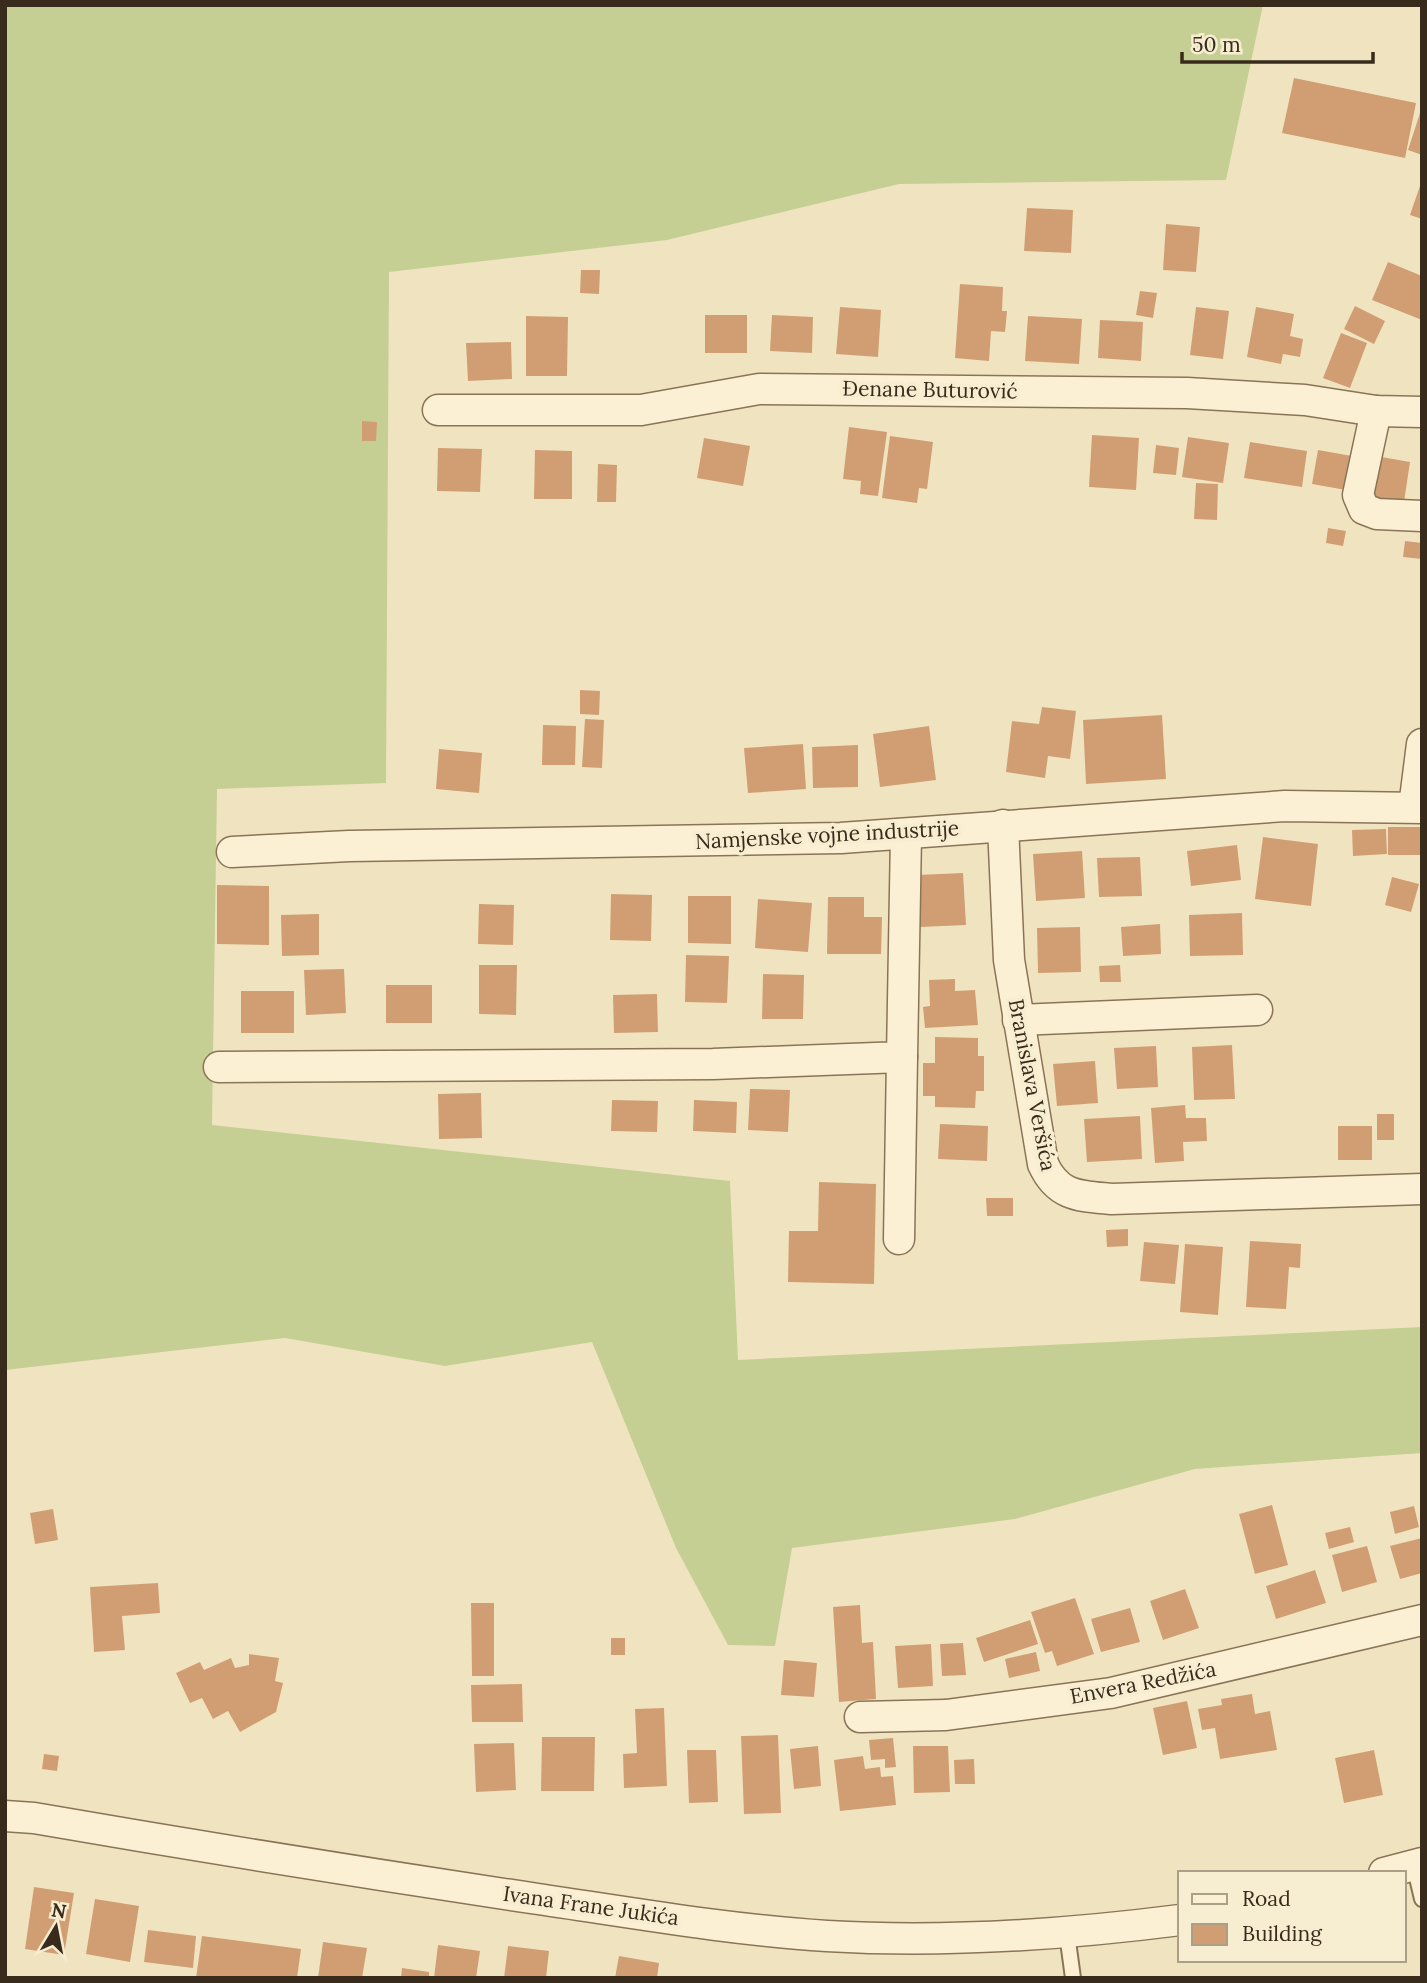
<svg xmlns="http://www.w3.org/2000/svg" width="1427" height="1983" font-family="Lora,serif">
<style>
.grass{fill:#c6cf93}
.building{fill:#d19e73}
.lines{fill:none;stroke-linecap:round;stroke-linejoin:round}
.lane-casing{stroke:#8a7457;stroke-width:18}
.street-casing{stroke:#8a7457;stroke-width:33}
.lane{stroke:#fbf0d3;stroke-width:14}
.street{stroke:#fbf0d3;stroke-width:30}
.labels{text-anchor:middle;stroke-width:7;stroke-linejoin:round;paint-order:stroke}
.street-label{font-size:21px;fill:#392b1c;stroke:#f7edd0}
</style>
<rect width="100%" height="100%" fill="#f0e4c0"/>
<!-- grass -->
<path class="grass" d="M 5,5 L 1263,5 L 1226,180 L 899,184 L 667,240 L 389,272 L 386,783 L 217,789 L 212,1125 L 730,1181 L 738,1360 L 1422,1327 L 1422,1453 L 1195,1469 L 1015,1519 L 792,1548 L 775,1646 L 728,1645 L 676,1548 L 592,1342 L 445,1366 L 285,1338 L 5,1370 Z"/>
<!-- building -->
<g class="building">
<path d="M 1294,78 L 1416,103 L 1405,158 L 1282,133 Z"/>
<path d="M 1421,110 L 1422,110 L 1422,155 L 1408,150 Z"/>
<path d="M 1422,180 L 1422,219 L 1410,215 Z"/>
<path d="M 1027,208 L 1073,210 L 1071,253 L 1024,251 Z"/>
<path d="M 1166,224 L 1200,227 L 1196,272 L 1163,270 Z"/>
<path d="M 1388,262 L 1422,276 L 1422,320 L 1372,300 Z"/>
<path d="M 581,270 L 600,270 L 599,294 L 580,293 Z"/>
<path d="M 960,284 L 1003,287 L 1002,311 L 1007,311 L 1005,332 L 991,331 L 989,361 L 955,358 Z"/>
<path d="M 1140,291 L 1157,293 L 1153,318 L 1136,315 Z"/>
<path d="M 1355,306 L 1385,321 L 1374,344 L 1344,329 Z"/>
<path d="M 840,307 L 881,310 L 878,357 L 836,354 Z"/>
<path d="M 1196,307 L 1229,311 L 1223,359 L 1190,355 Z"/>
<path d="M 1256,307 L 1294,314 L 1290,336 L 1303,339 L 1300,357 L 1283,354 L 1281,364 L 1247,357 Z"/>
<rect x="705" y="315" width="42" height="38"/>
<path d="M 772,315 L 813,317 L 812,353 L 770,351 Z"/>
<path d="M 526,316 L 568,317 L 567,376 L 526,376 Z"/>
<path d="M 1028,316 L 1082,319 L 1079,364 L 1025,361 Z"/>
<path d="M 1100,320 L 1143,322 L 1141,361 L 1098,358 Z"/>
<path d="M 1341,333 L 1367,343 L 1350,388 L 1323,378 Z"/>
<path d="M 511,342 L 512,379 L 468,381 L 466,343 Z"/>
<path d="M 362,421 L 377,422 L 376,441 L 362,441 Z"/>
<path d="M 849,427 L 887,432 L 878,496 L 860,494 L 861,481 L 843,479 Z"/>
<path d="M 1092,435 L 1139,438 L 1136,490 L 1089,487 Z"/>
<path d="M 890,436 L 933,442 L 927,489 L 919,488 L 917,503 L 882,498 Z"/>
<path d="M 1188,437 L 1229,443 L 1223,483 L 1182,477 Z"/>
<path d="M 704,438 L 750,446 L 743,486 L 697,478 Z"/>
<path d="M 1250,442 L 1307,451 L 1302,487 L 1244,478 Z"/>
<path d="M 1156,445 L 1179,448 L 1176,475 L 1153,473 Z"/>
<path d="M 438,448 L 482,449 L 480,492 L 437,491 Z"/>
<path d="M 535,450 L 572,451 L 572,499 L 534,499 Z"/>
<path d="M 1318,450 L 1352,456 L 1346,490 L 1312,484 Z"/>
<path d="M 1370,455 L 1410,462 L 1404,502 L 1364,496 Z"/>
<path d="M 598,464 L 617,465 L 616,502 L 597,502 Z"/>
<path d="M 1196,483 L 1218,484 L 1217,520 L 1194,519 Z"/>
<path d="M 1328,528 L 1346,531 L 1343,546 L 1326,543 Z"/>
<path d="M 1405,541 L 1422,543 L 1422,559 L 1403,557 Z"/>
<path d="M 580,690 L 600,691 L 599,715 L 580,714 Z"/>
<path d="M 1042,707 L 1076,711 L 1070,759 L 1048,756 L 1045,778 L 1006,772 L 1012,721 L 1039,724 Z"/>
<path d="M 1162,715 L 1166,779 L 1086,784 L 1083,720 Z"/>
<path d="M 585,719 L 604,720 L 602,768 L 582,767 Z"/>
<path d="M 543,725 L 576,726 L 575,765 L 542,765 Z"/>
<path d="M 929,726 L 936,780 L 880,787 L 873,734 Z"/>
<path d="M 803,744 L 806,789 L 748,793 L 744,748 Z"/>
<path d="M 858,745 L 858,787 L 813,788 L 812,747 Z"/>
<path d="M 439,749 L 482,753 L 479,793 L 436,789 Z"/>
<rect x="1388" y="827" width="34" height="28"/>
<path d="M 1386,829 L 1387,854 L 1353,856 L 1352,830 Z"/>
<path d="M 1263,837 L 1318,844 L 1311,906 L 1255,899 Z"/>
<path d="M 1237,845 L 1241,880 L 1191,886 L 1187,851 Z"/>
<path d="M 1082,851 L 1085,898 L 1036,901 L 1033,854 Z"/>
<path d="M 1140,857 L 1142,896 L 1099,897 L 1097,858 Z"/>
<path d="M 963,873 L 966,925 L 920,927 L 917,875 Z"/>
<path d="M 1392,877 L 1419,884 L 1411,912 L 1385,905 Z"/>
<path d="M 217,885 L 269,886 L 269,945 L 217,944 Z"/>
<path d="M 611,894 L 652,895 L 651,941 L 610,940 Z"/>
<path d="M 688,896 L 731,896 L 731,944 L 688,943 Z"/>
<path d="M 828,897 L 864,897 L 864,917 L 882,917 L 881,954 L 827,954 Z"/>
<path d="M 758,899 L 812,903 L 808,952 L 755,948 Z"/>
<path d="M 479,904 L 514,905 L 513,945 L 478,944 Z"/>
<path d="M 1242,913 L 1243,955 L 1190,956 L 1189,915 Z"/>
<path d="M 319,914 L 319,955 L 282,956 L 281,915 Z"/>
<path d="M 1160,924 L 1161,954 L 1123,956 L 1121,927 Z"/>
<path d="M 1080,927 L 1081,972 L 1038,973 L 1037,928 Z"/>
<path d="M 686,955 L 729,956 L 727,1003 L 685,1002 Z"/>
<path d="M 479,965 L 517,965 L 516,1015 L 479,1014 Z"/>
<path d="M 1120,965 L 1121,982 L 1100,982 L 1099,966 Z"/>
<path d="M 344,969 L 346,1013 L 306,1015 L 304,970 Z"/>
<path d="M 763,974 L 804,975 L 803,1019 L 762,1019 Z"/>
<path d="M 955,979 L 955,991 L 975,990 L 978,1025 L 925,1028 L 923,1007 L 930,1006 L 929,980 Z"/>
<rect x="386" y="985" width="46" height="38"/>
<rect x="241" y="991" width="53" height="42"/>
<path d="M 657,994 L 658,1032 L 614,1033 L 613,995 Z"/>
<path d="M 935,1037 L 978,1038 L 978,1056 L 984,1056 L 984,1091 L 976,1091 L 975,1108 L 935,1107 L 935,1096 L 923,1096 L 923,1063 L 935,1063 Z"/>
<path d="M 1232,1045 L 1235,1099 L 1194,1100 L 1192,1047 Z"/>
<path d="M 1156,1046 L 1158,1087 L 1117,1089 L 1114,1048 Z"/>
<path d="M 1095,1061 L 1098,1103 L 1057,1106 L 1053,1064 Z"/>
<path d="M 750,1089 L 790,1090 L 788,1132 L 748,1130 Z"/>
<path d="M 481,1093 L 482,1138 L 439,1139 L 438,1094 Z"/>
<path d="M 612,1100 L 658,1101 L 657,1132 L 611,1131 Z"/>
<path d="M 694,1100 L 737,1102 L 736,1133 L 693,1131 Z"/>
<path d="M 1185,1105 L 1186,1118 L 1206,1118 L 1207,1141 L 1183,1142 L 1184,1161 L 1155,1163 L 1151,1108 Z"/>
<rect x="1377" y="1114" width="17" height="26"/>
<path d="M 1140,1116 L 1142,1159 L 1087,1162 L 1084,1119 Z"/>
<path d="M 940,1124 L 988,1126 L 987,1161 L 938,1159 Z"/>
<rect x="1338" y="1126" width="34" height="34"/>
<path d="M 819,1182 L 876,1184 L 874,1284 L 788,1282 L 789,1231 L 818,1231 Z"/>
<path d="M 986,1198 L 1013,1198 L 1013,1216 L 987,1216 Z"/>
<path d="M 1128,1229 L 1128,1246 L 1107,1247 L 1106,1230 Z"/>
<path d="M 1250,1241 L 1301,1244 L 1300,1268 L 1289,1267 L 1286,1309 L 1246,1307 Z"/>
<path d="M 1144,1242 L 1179,1245 L 1175,1284 L 1140,1281 Z"/>
<path d="M 1185,1244 L 1223,1247 L 1218,1315 L 1180,1312 Z"/>
<path d="M 1272,1505 L 1288,1565 L 1255,1574 L 1239,1514 Z"/>
<path d="M 1414,1506 L 1419,1527 L 1395,1534 L 1390,1512 Z"/>
<path d="M 53,1509 L 58,1540 L 35,1544 L 30,1513 Z"/>
<path d="M 1350,1527 L 1354,1542 L 1329,1549 L 1325,1533 Z"/>
<path d="M 1422,1538 L 1422,1573 L 1400,1579 L 1390,1546 Z"/>
<path d="M 1367,1546 L 1377,1582 L 1342,1592 L 1332,1555 Z"/>
<path d="M 1315,1570 L 1326,1603 L 1276,1619 L 1266,1586 Z"/>
<path d="M 158,1583 L 160,1613 L 122,1616 L 125,1650 L 94,1652 L 90,1587 Z"/>
<path d="M 1185,1589 L 1199,1628 L 1163,1640 L 1150,1601 Z"/>
<path d="M 1075,1598 L 1094,1654 L 1057,1666 L 1052,1651 L 1045,1653 L 1031,1612 Z"/>
<path d="M 471,1603 L 494,1603 L 494,1676 L 472,1676 Z"/>
<path d="M 860,1605 L 862,1643 L 873,1642 L 876,1699 L 839,1702 L 833,1607 Z"/>
<path d="M 1130,1608 L 1140,1642 L 1101,1652 L 1091,1619 Z"/>
<path d="M 1030,1620 L 1038,1644 L 984,1662 L 976,1638 Z"/>
<rect x="611" y="1638" width="14" height="17"/>
<path d="M 963,1643 L 966,1675 L 942,1676 L 940,1644 Z"/>
<path d="M 931,1644 L 933,1686 L 898,1688 L 895,1646 Z"/>
<path d="M 1036,1652 L 1040,1671 L 1009,1678 L 1005,1659 Z"/>
<path d="M 249,1654 L 279,1658 L 275,1681 L 283,1683 L 276,1712 L 240,1732 L 228,1711 L 213,1719 L 202,1698 L 190,1703 L 176,1673 L 200,1662 L 204,1670 L 231,1658 L 235,1668 L 249,1665 Z"/>
<path d="M 784,1660 L 817,1663 L 814,1697 L 781,1695 Z"/>
<path d="M 522,1684 L 523,1722 L 472,1722 L 471,1685 Z"/>
<path d="M 1252,1694 L 1255,1714 L 1270,1711 L 1277,1750 L 1220,1759 L 1215,1728 L 1202,1730 L 1198,1709 L 1222,1705 L 1221,1699 Z"/>
<path d="M 1187,1701 L 1197,1748 L 1163,1755 L 1153,1708 Z"/>
<path d="M 664,1708 L 667,1786 L 624,1788 L 623,1754 L 637,1753 L 635,1709 Z"/>
<path d="M 778,1735 L 781,1813 L 744,1814 L 741,1736 Z"/>
<path d="M 542,1737 L 595,1737 L 594,1791 L 541,1791 Z"/>
<path d="M 893,1738 L 896,1767 L 885,1768 L 885,1759 L 871,1760 L 869,1740 Z"/>
<path d="M 514,1743 L 516,1790 L 476,1792 L 474,1744 Z"/>
<path d="M 818,1746 L 821,1786 L 794,1789 L 790,1749 Z"/>
<path d="M 913,1746 L 948,1746 L 950,1792 L 914,1793 Z"/>
<path d="M 687,1750 L 716,1750 L 718,1802 L 689,1803 Z"/>
<path d="M 1374,1750 L 1383,1795 L 1344,1803 L 1335,1758 Z"/>
<path d="M 44,1754 L 59,1756 L 57,1771 L 42,1769 Z"/>
<path d="M 863,1756 L 865,1769 L 880,1767 L 881,1777 L 893,1776 L 896,1805 L 840,1811 L 834,1760 Z"/>
<path d="M 974,1759 L 975,1784 L 955,1784 L 954,1760 Z"/>
<path d="M 34,1887 L 74,1893 L 64,1955 L 25,1949 Z"/>
<path d="M 95,1899 L 139,1906 L 130,1962 L 86,1954 Z"/>
<path d="M 148,1930 L 196,1936 L 193,1968 L 144,1962 Z"/>
<path d="M 202,1936 L 301,1949 L 297,1978 L 196,1978 Z"/>
<path d="M 323,1942 L 367,1948 L 362,1978 L 318,1978 Z"/>
<path d="M 438,1945 L 480,1951 L 476,1978 L 434,1978 Z"/>
<path d="M 508,1946 L 549,1951 L 546,1978 L 504,1978 Z"/>
<path d="M 619,1956 L 659,1963 L 657,1978 L 615,1978 Z"/>
<path d="M 402,1968 L 429,1972 L 429,1978 L 401,1978 Z"/>
</g>
<g class="lines">
<!-- lane casing -->
<g class="lane-casing">
<g id="lane">
<path d="M 1414,1865 L 1422,1899"/>
<path d="M 1067,1934 L 1073,1978"/>
</g>
</g>
<!-- street casing -->
<g class="street-casing">
<g id="street">
<path d="M 438,410 L 641,410 L 759,389 L 1187,393 L 1305,400 L 1376,411 L 1422,412"/>
<path d="M 1376,411 L 1358,495 L 1364,509 L 1377,514 L 1422,516"/>
<path d="M 1414,807 L 1422,744"/>
<path d="M 1003,825 L 1009,960 L 1043,1164 C 1058,1197 1080,1196 1112,1199 L 1422,1189"/>
<path d="M 232,852 L 349,846 L 841,838 L 1285,806 L 1422,808"/>
<path d="M 1018,1020 L 1257,1010"/>
<path d="M 219,1067 L 713,1064 L 902,1057 L 906,835"/>
<path d="M 899,1239 L 902,1057"/>
<path d="M 860,1717 L 946,1715 L 1111,1693 L 1422,1620"/>
<path d="M 5,1816 L 34,1818 C 202,1847 370,1874 538,1899 C 634,1913 731,1930 827,1936 C 945,1943 1063,1935 1180,1920"/>
<path d="M 1384,1873 L 1422,1863"/>
</g>
</g>
<!-- lane -->
<use href="#lane" class="lane"/>
<!-- street -->
<use href="#street" class="street"/>
</g>
<g class="labels">
<!-- street labels -->
<g class="street-label">
<text transform="translate(930 390) rotate(1)" y="7">Đenane Buturović</text>
<text transform="translate(827 835) rotate(-3)" y="7">Namjenske vojne industrije</text>
<text transform="translate(1032 1085) rotate(79)" y="7">Branislava Veršića</text>
<text transform="translate(1143 1683) rotate(-11)" y="7">Envera Redžića</text>
<text transform="translate(591 1906) rotate(8)" y="7">Ivana Frane Jukića</text>
</g>
</g>
<!-- border -->
<rect width="1427" height="1983" fill="none" stroke="#392b1c" stroke-width="14"/>
<!-- legend -->
<rect x="1178" y="1871" width="228" height="91" fill="#f7edd0" stroke="#ab9f88" stroke-width="2"/>
<rect x="1192" y="1894" width="35" height="10" fill="#fbf0d3" stroke="#ab9f88" stroke-width="2"/>
<text x="1242" y="1906" font-size="21" fill="#392b1c">Road</text>
<rect x="1192" y="1924" width="35" height="21" fill="#d19e73" stroke="#ab9f88" stroke-width="2"/>
<text x="1242" y="1941" font-size="21" fill="#392b1c">Building</text>
<!-- north arrow -->
<g transform="translate(56 1927) rotate(10)" stroke="#f7edd0" stroke-width="5" paint-order="stroke">
<path d="M0-5L12 26L0 18L-12 26Z" fill="#392b1c"/>
<text y="-10" font-size="19" font-weight="bold" text-anchor="middle" fill="#392b1c">N</text>
</g>
<!-- scale -->
<path d="M1182 52v10h191v-10" fill="none" stroke="#392b1c" stroke-width="3.5"/>
<text x="1192" y="52" font-size="21" fill="#392b1c" stroke="#f7edd0" stroke-width="5" paint-order="stroke">50 m</text>
</svg>
